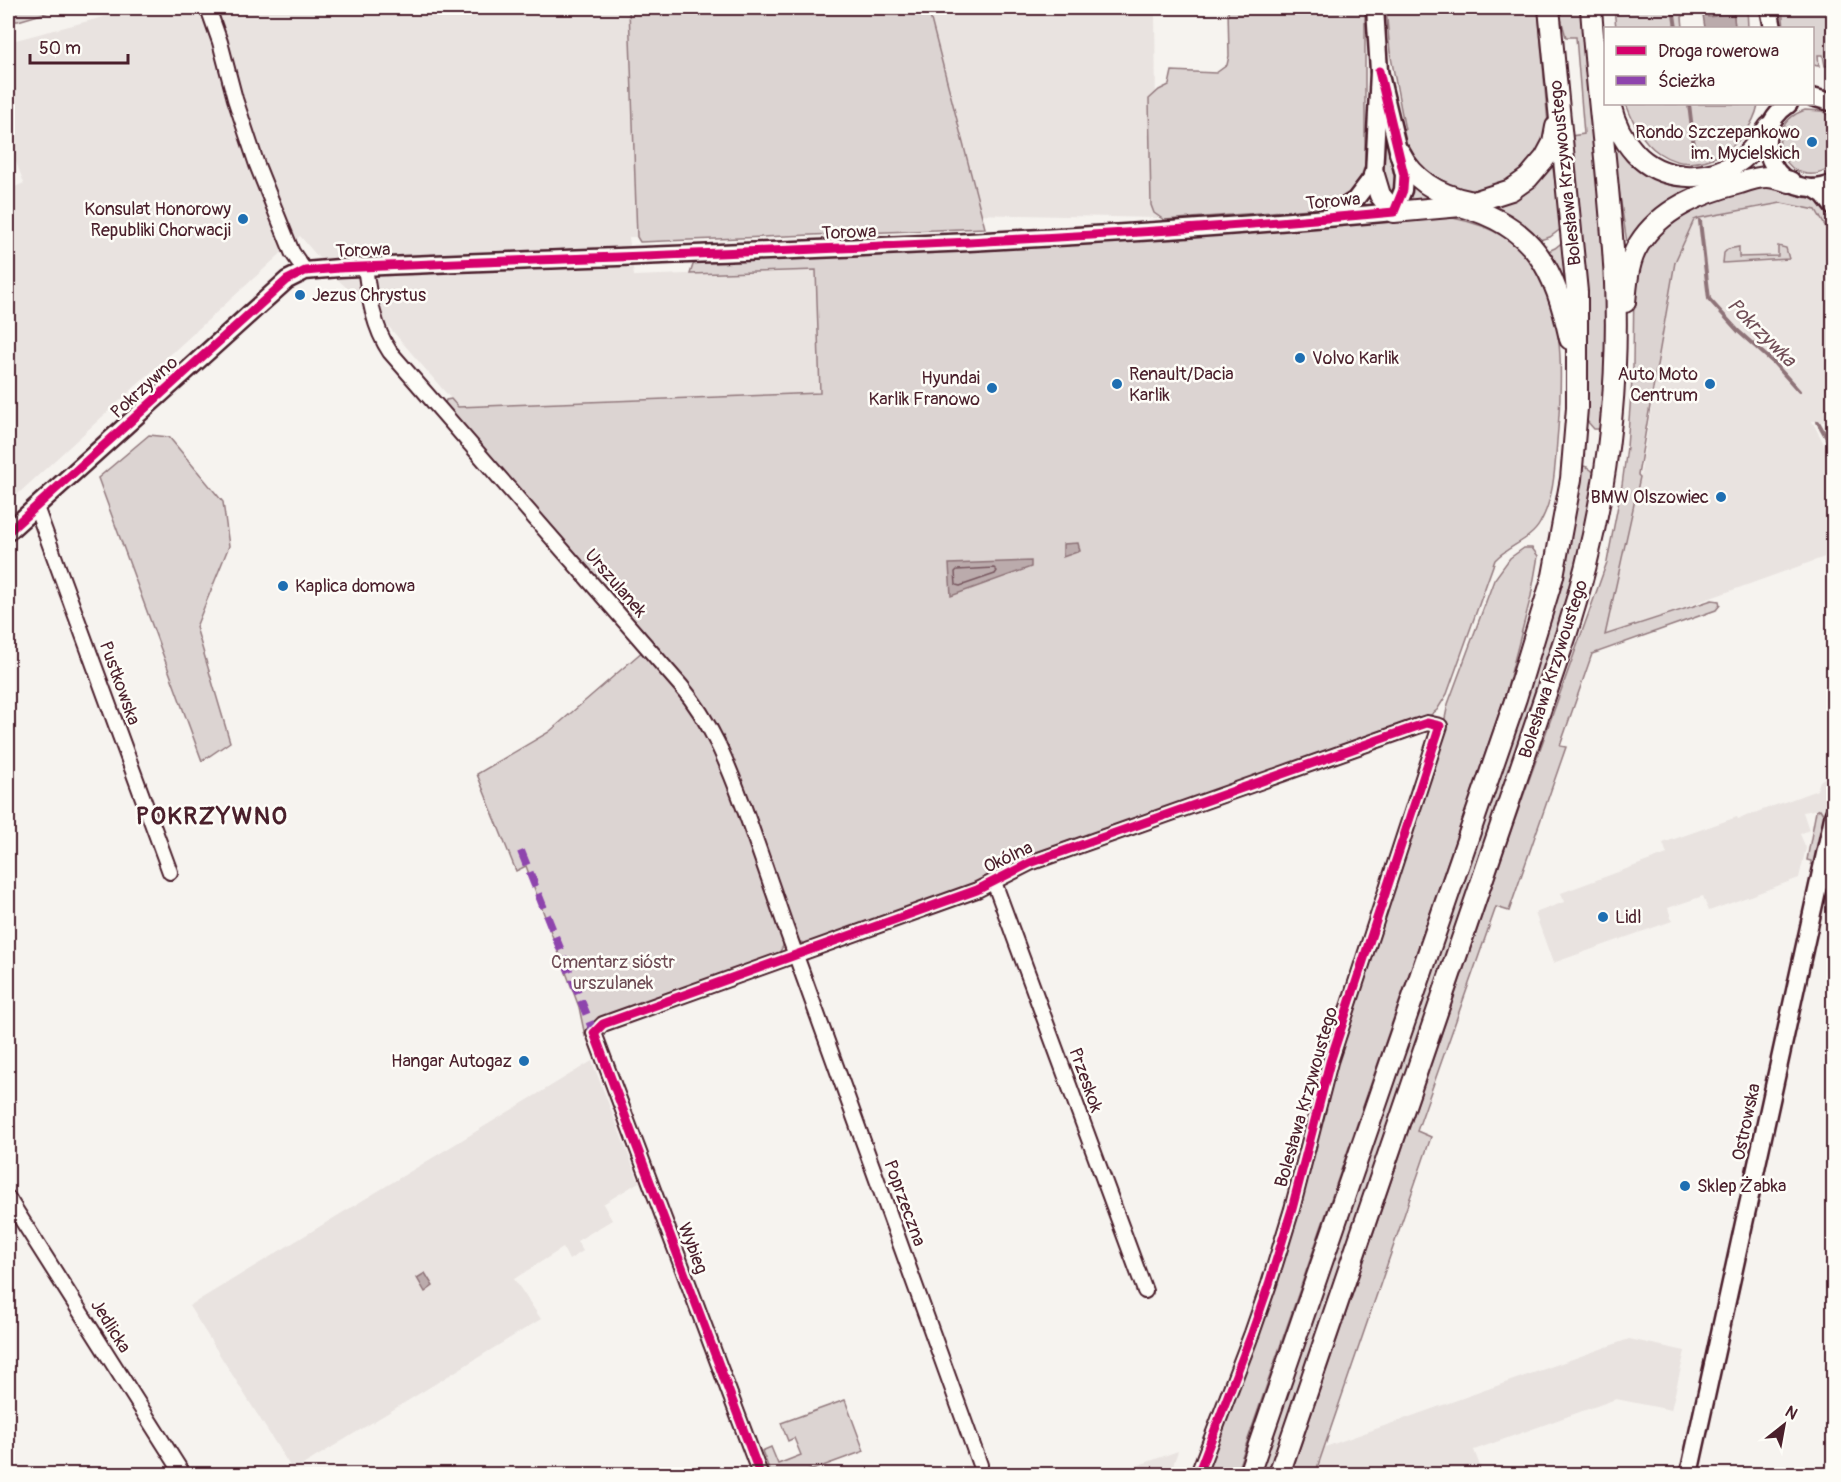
<svg xmlns="http://www.w3.org/2000/svg" width="1841" height="1482" font-family="Pangolin,sans-serif">
<style>
.built{fill:#e9e3e0}
.green{fill:#dcd4d2;stroke:#937a7e;stroke-width:1.5}
.water{fill:#bbabac;stroke:#8e7378;stroke-width:1.5}
.lines{fill:none;stroke-linecap:round;stroke-linejoin:round}
.shore{stroke:#77575f;stroke-width:1.5}
.stream{stroke:#8e7378;stroke-width:4}
.minor-casing{stroke:#4a1f2b;stroke-width:18}
.tertiary-casing{stroke:#4a1f2b;stroke-width:21}
.secondary-casing{stroke:#4a1f2b;stroke-width:24}
.minor{stroke:#fdfcf7;stroke-width:14}
.tertiary{stroke:#fdfcf7;stroke-width:16}
.secondary{stroke:#fdfcf7;stroke-width:20}
.quiet{stroke:#8e44ad;stroke-width:8;stroke-dasharray:15 8;stroke-linecap:butt}
.cycleway-casing{stroke:#fdfcf7;stroke-width:13}
.cycleway{stroke:#d6006c;stroke-width:9}
.poi-dot{fill:#1f6fb2;stroke:#fdfcf7;stroke-width:2}
.labels{text-anchor:middle;stroke-width:5;stroke-linejoin:round;paint-order:stroke}
.poi-label{font-size:18px;fill:#4a1f2b;stroke:#fdfcf7;text-anchor:end}
.street-label{font-size:18px;fill:#4a1f2b;stroke:#fdfcf7}
.park-label{font-size:18px;fill:#6e4c55;stroke:#fdfcf7}
.water-label{font-size:20px;font-style:italic;fill:#725058;stroke:#fdfcf7}
.district-label{font-size:24px;font-weight:bold;letter-spacing:1.5px;fill:#4a1f2b;stroke:#fdfcf7}
</style>
<rect width="100%" height="100%" fill="#f6f3ef"/>
<filter id="ink" filterUnits="userSpaceOnUse"><feTurbulence type="fractalNoise" baseFrequency=".0167" numOctaves="2"/><feDisplacementMap in="SourceGraphic" scale="12" xChannelSelector="R" yChannelSelector="G"/><feConvolveMatrix kernelMatrix="1 2 1 2 8 2 1 2 1" color-interpolation-filters="sRGB"/></filter>
<g filter="url(#ink)">
<!-- built -->
<g class="built">
<path d="M 138,8 L 386,8 L 388,13 L 402,8 L 629,8 L 637,237 L 629,237 L 634,276 L 816,269 L 1219,248 L 820,393 L 458,407 L 389,327 L 335,277 L 300,236 L 8,503 L 8,190 L 24,183 L 8,141 L 8,42 Z"/>
<path d="M 928,8 L 1155,8 L 1157,218 L 972,214 Z"/>
<path d="M 1781,203 L 1816,210 L 1834,240 L 1833,423 L 1812,421 L 1833,461 L 1833,554 L 1605,636 L 1640,477 L 1675,262 L 1693,221 L 1699,218 Z"/>
<path d="M 1833,768 L 1825,817 L 1823,812 L 1819,809 L 1803,812 L 1809,830 L 1800,834 L 1806,848 L 1799,878 L 1709,911 L 1703,896 L 1668,908 L 1672,921 L 1553,963 L 1535,913 L 1564,902 L 1561,893 L 1667,854 L 1663,843 L 1737,817 L 1738,819 L 1817,790 L 1820,781 L 1826,777 Z"/>
<path d="M 592,1061 L 639,1182 L 603,1204 L 612,1220 L 577,1241 L 583,1251 L 569,1260 L 563,1248 L 514,1279 L 541,1319 L 293,1471 L 189,1306 Z"/>
<path d="M 1629,1339 L 1685,1351 L 1671,1410 L 1616,1399 L 1474,1450 L 1483,1474 L 1315,1474 L 1325,1447 Z"/>
<path d="M 1178,1451 L 1170,1474 L 1114,1474 Z"/>
</g>
<!-- green -->
<g class="green">
<path d="M 8,8 L 62,8 L 18,21 L 8,21 Z"/>
<path d="M 629,8 L 928,8 L 985,228 L 640,242 L 637,237 Z"/>
<path d="M 1228,8 L 1365,8 L 1365,165 C 1358,192 1338,206 1311,209 L 1164,220 L 1154,213 L 1151,205 L 1149,99 L 1159,90 L 1169,85 L 1172,71 L 1216,73 L 1227,65 L 1229,56 Z"/>
<path d="M 1386,8 L 1538,8 L 1549,135 L 1520,178 L 1468,194 L 1431,181 L 1407,153 L 1401,131 L 1405,130 L 1390,52 Z"/>
<path d="M 1559,8 L 1582,8 L 1604,243 L 1608,318 L 1603,429 L 1594,429 L 1587,421 L 1584,421 L 1571,136 L 1584,134 L 1576,37 L 1566,37 L 1561,19 L 1560,19 Z"/>
<path d="M 1614,8 L 1690,8 L 1688,13 L 1682,17 L 1683,28 L 1616,28 Z"/>
<path d="M 1733,8 L 1747,8 L 1748,28 L 1735,28 Z"/>
<path d="M 1782,8 L 1833,8 L 1833,65 L 1825,66 L 1823,55 L 1818,55 L 1819,66 L 1813,65 L 1812,28 L 1784,28 Z"/>
<path d="M 1626,104 L 1758,104 L 1758,105 C 1749,146 1699,180 1659,153 C 1642,142 1633,122 1626,104 Z"/>
<path d="M 1805,110 L 1822,111 L 1833,119 L 1833,166 C 1790,198 1753,128 1805,110 Z"/>
<path d="M 1390,134 L 1398,175 L 1392,201 L 1383,173 L 1382,135 Z"/>
<path d="M 1611,136 L 1706,183 L 1627,243 Z"/>
<path d="M 1552,162 L 1562,228 L 1550,237 L 1536,241 L 1482,205 Z"/>
<path d="M 1410,180 L 1436,199 L 1409,202 Z"/>
<path d="M 1764,184 L 1817,200 L 1827,209 L 1833,221 L 1833,240 L 1816,210 L 1781,203 L 1699,218 L 1694,220 L 1675,262 L 1638,475 L 1640,477 L 1605,635 L 1712,600 L 1719,601 L 1720,605 L 1716,610 L 1592,654 L 1560,746 L 1566,747 L 1509,911 L 1496,907 L 1417,1131 L 1431,1137 L 1315,1474 L 1291,1474 L 1514,822 L 1607,562 L 1622,485 L 1627,447 L 1633,367 L 1634,277 L 1638,262 L 1659,231 L 1685,211 Z"/>
<path d="M 1439,216 C 1561,230 1566,329 1558,429 C 1555,459 1556,495 1540,523 C 1531,540 1508,546 1495,560 L 1447,694 L 1437,710 L 1428,717 L 814,946 L 797,941 L 727,750 L 445,404 L 446,400 L 451,399 L 458,407 L 820,393 L 816,270 L 690,274 L 693,265 L 699,261 Z"/>
<path d="M 1564,241 L 1568,293 L 1546,252 L 1555,248 Z"/>
<path d="M 1778,246 L 1786,248 L 1789,259 L 1723,263 L 1724,253 L 1728,249 L 1739,247 L 1739,257 L 1778,256 Z"/>
<path d="M 149,435 L 169,437 L 223,502 L 229,546 L 196,627 L 230,742 L 202,761 L 98,478 Z"/>
<path d="M 1580,465 L 1587,467 L 1595,473 L 1577,572 L 1271,1474 L 1258,1474 Z"/>
<path d="M 1524,548 L 1532,548 L 1538,556 L 1531,596 L 1505,696 L 1236,1474 L 1202,1474 L 1268,1310 L 1301,1196 L 1331,1079 L 1436,761 L 1448,704 L 1494,580 L 1510,558 Z"/>
<path d="M 644,650 L 697,715 L 719,756 L 783,939 L 783,946 L 778,955 L 594,1025 L 585,1036 L 579,1007 L 526,866 L 516,871 L 477,774 L 549,732 Z"/>
<path d="M 1820,809 L 1825,817 L 1815,865 L 1811,864 L 1811,861 L 1807,860 L 1816,811 Z"/>
<path d="M 845,1400 L 864,1451 L 801,1474 L 771,1474 L 762,1451 L 771,1447 L 778,1464 L 801,1455 L 794,1438 L 788,1441 L 781,1423 Z"/>
</g>
<!-- water -->
<g class="water">
<path d="M 1702,8 L 1706,8 L 1708,17 L 1715,16 L 1714,8 L 1733,8 L 1735,28 L 1705,28 Z"/>
<path d="M 1078,543 L 1080,551 L 1063,557 L 1063,544 Z"/>
<path d="M 1031,561 L 1031,567 L 951,596 L 949,564 Z"/>
<path d="M 425,1273 L 433,1286 L 425,1292 L 417,1278 Z"/>
</g>
<g class="lines">
<!-- shore -->
<path class="shore" d="M 994,568 L 997,571 L 995,574 L 960,586 L 956,585 L 955,572 L 957,570 Z"/>
<!-- stream -->
<g class="stream">
<path d="M 1673,8 L 1676,28"/>
<path d="M 1689,104 L 1695,155"/>
<path d="M 1700,221 L 1709,299 L 1738,331 L 1774,363 L 1799,391"/>
<path d="M 1818,422 L 1834,451"/>
</g>
<!-- minor casing -->
<g class="minor-casing">
<g id="minor">
<path d="M 208,8 L 220,42 L 235,99 L 257,165 L 292,252 L 305,271"/>
<path d="M 365,267 C 369,296 373,327 390,352 L 681,686 C 711,722 727,762 743,805 C 758,846 772,887 786,928 L 980,1465"/>
<path d="M 36,507 L 170,872"/>
<path d="M 1819,880 L 1834,883"/>
<path d="M 994,882 L 1145,1291"/>
<path d="M 8,1198 L 183,1474"/>
<path d="M 760,1474 L 594,1033 L 603,1024 L 977,890 L 1030,863 L 1415,727 L 1427,723 L 1440,726 L 1330,1062 L 1292,1209 L 1269,1284 L 1252,1333 L 1198,1474"/>
</g>
</g>
<!-- tertiary casing -->
<g class="tertiary-casing">
<g id="tertiary">
<path d="M 1769,8 L 1773,28"/>
<path d="M 1812,97 L 1834,103"/>
<path d="M 1789,104 C 1740,137 1780,207 1834,183"/>
<path d="M 1813,188 L 1824,195 L 1834,208"/>
<path d="M 1332,215 L 1355,200 L 1374,175 L 1379,71 L 1375,8"/>
<path d="M 8,532 L 287,280 L 305,271 L 339,268 C 691,253 1043,245 1394,212 L 1403,190 L 1404,175 L 1379,71"/>
<path d="M 1689,1474 L 1834,813"/>
</g>
</g>
<!-- secondary casing -->
<g class="secondary-casing">
<g id="secondary">
<path d="M 1610,104 C 1614,121 1623,140 1635,153 C 1661,181 1707,183 1738,162 C 1751,153 1760,140 1769,127"/>
<path d="M 1400,153 C 1414,181 1439,195 1469,201"/>
<path d="M 1374,175 L 1380,195 L 1394,212 L 1461,206 L 1511,190 L 1528,178 L 1545,158 L 1553,143 L 1556,127"/>
<path d="M 1461,206 C 1535,226 1555,270 1570,339"/>
<path d="M 1625,302 C 1627,282 1628,261 1639,244 C 1661,209 1701,193 1740,183 C 1749,180 1758,177 1767,177 C 1775,177 1782,180 1790,182"/>
<path d="M 1249,1474 L 1516,698 L 1553,576 L 1571,479 L 1577,408 L 1577,292 L 1549,8"/>
<path d="M 1279,1474 L 1567,632 C 1603,519 1620,402 1615,283 C 1611,191 1597,99 1591,8"/>
</g>
</g>
<!-- minor -->
<use href="#minor" class="minor"/>
<!-- tertiary -->
<use href="#tertiary" class="tertiary"/>
<!-- secondary -->
<use href="#secondary" class="secondary"/>
<!-- quiet -->
<path class="quiet" d="M 521,851 L 594,1033"/>
<!-- cycleway casing -->
<g class="cycleway-casing">
<g id="cycleway">
<path d="M 8,532 L 287,280 L 305,271 L 339,268 C 691,253 1043,245 1394,212 L 1403,190 L 1404,175 L 1379,71"/>
<path d="M 760,1474 L 594,1033 L 603,1024 L 977,890 L 1030,863 L 1415,727 L 1427,723 L 1440,726 L 1330,1062 L 1292,1209 L 1269,1284 L 1252,1333 L 1198,1474"/>
</g>
</g>
<!-- cycleway -->
<use href="#cycleway" class="cycleway"/>
</g>
</g>
<!-- markers -->
<g class="poi-dot">
<circle cx="1812" cy="142" r="6"/>
<circle cx="243" cy="219" r="6"/>
<circle cx="300" cy="295" r="6"/>
<circle cx="1300" cy="358" r="6"/>
<circle cx="1117" cy="384" r="6"/>
<circle cx="1710" cy="384" r="6"/>
<circle cx="992" cy="388" r="6"/>
<circle cx="1721" cy="497" r="6"/>
<circle cx="283" cy="586" r="6"/>
<circle cx="1603" cy="917" r="6"/>
<circle cx="524" cy="1061" r="6"/>
<circle cx="1685" cy="1186" r="6"/>
</g>
<g class="labels">
<!-- poi labels -->
<g class="poi-label">
<text x="1800" y="138">Rondo Szczepankowo<tspan x="1800" dy="21">im. Mycielskich</tspan></text>
<text x="231" y="215">Konsulat Honorowy<tspan x="231" dy="21">Republiki Chorwacji</tspan></text>
<text x="312" y="301" text-anchor="start">Jezus Chrystus</text>
<text x="1312" y="364" text-anchor="start">Volvo Karlik</text>
<text x="1129" y="380" text-anchor="start">Renault/Dacia<tspan x="1129" dy="21">Karlik</tspan></text>
<text x="1698" y="380">Auto Moto<tspan x="1698" dy="21">Centrum</tspan></text>
<text x="980" y="384">Hyundai<tspan x="980" dy="21">Karlik Franowo</tspan></text>
<text x="1709" y="503">BMW Olszowiec</text>
<text x="295" y="592" text-anchor="start">Kaplica domowa</text>
<text x="1615" y="923" text-anchor="start">Lidl</text>
<text x="512" y="1067">Hangar Autogaz</text>
<text x="1697" y="1192" text-anchor="start">Sklep Żabka</text>
</g>
<!-- street labels -->
<g class="street-label">
<text transform="translate(1565 173) rotate(-96)" y="6">Bolesława Krzywoustego</text>
<text transform="translate(1333 201) rotate(-5)" y="6">Torowa</text>
<text transform="translate(849 232) rotate(-2)" y="6">Torowa</text>
<text transform="translate(363 250) rotate(-2)" y="6">Torowa</text>
<text transform="translate(144 387) rotate(-42)" y="6">Pokrzywno</text>
<text transform="translate(616 583) rotate(49)" y="6">Urszulanek</text>
<text transform="translate(1553 669) rotate(-72)" y="6">Bolesława Krzywoustego</text>
<text transform="translate(120 683) rotate(70)" y="6">Pustkowska</text>
<text transform="translate(1008 857) rotate(-25)" y="6">Okólna</text>
<text transform="translate(1086 1080) rotate(70)" y="6">Przeskok</text>
<text transform="translate(1306 1097) rotate(-74)" y="6">Bolesława Krzywoustego</text>
<text transform="translate(1746 1122) rotate(-78)" y="6">Ostrowska</text>
<text transform="translate(905 1203) rotate(70)" y="6">Poprzeczna</text>
<text transform="translate(693 1248) rotate(69)" y="6">Wybieg</text>
<text transform="translate(111 1326) rotate(58)" y="6">Jedlicka</text>
</g>
<!-- park labels -->
<g class="park-label">
<text x="613" y="968">Cmentarz sióstr<tspan x="613" dy="21">urszulanek</tspan></text>
</g>
<!-- water labels -->
<g class="water-label">
<text transform="translate(1762 332) rotate(45)" y="7">Pokrzywka</text>
</g>
<!-- district labels -->
<g class="district-label">
<text x="212" y="824">POKRZYWNO</text>
</g>
</g>
<!-- margin -->
<rect width="1841" height="1482" fill="none" stroke="#fdfcf7" stroke-width="30"/>
<rect x="15" y="15" width="1811" height="1452" fill="none" stroke="#4a1f2b" stroke-width="2" filter="url(#ink)"/>
<!-- legend -->
<rect x="1604" y="27" width="210" height="78" fill="#fdfcf7" stroke="#b5a4a5" stroke-width="1.5"/>
<rect x="1616" y="46" width="30" height="9" fill="#d6006c" stroke="#b5a4a5" stroke-width="1.5"/>
<text x="1658" y="57" font-size="18" fill="#4a1f2b">Droga rowerowa</text>
<rect x="1616" y="76" width="30" height="9" fill="#8e44ad" stroke="#b5a4a5" stroke-width="1.5"/>
<text x="1658" y="87" font-size="18" fill="#4a1f2b">Ścieżka</text>
<!-- north arrow -->
<g transform="translate(1784 1425) rotate(31)" stroke="#fdfcf7" stroke-width="4.5" paint-order="stroke">
<path d="M0-4.5L10 22L0 15L-10 22Z" fill="#4a1f2b"/>
<text y="-9" font-size="16" font-weight="bold" text-anchor="middle" fill="#4a1f2b">N</text>
</g>
<!-- scale -->
<path d="M30 54v9h98v-9" fill="none" stroke="#4a1f2b" stroke-width="3"/>
<text x="39" y="54" font-size="18" fill="#4a1f2b" stroke="#fdfcf7" stroke-width="4.5" paint-order="stroke">50 m</text>
</svg>
